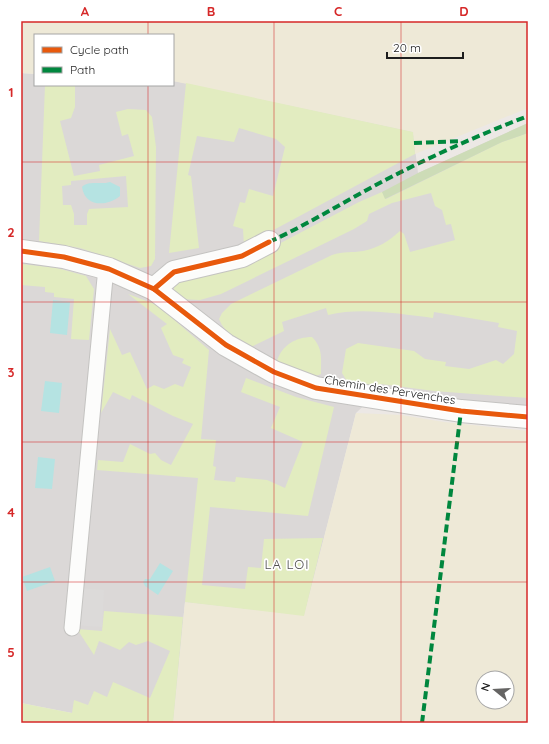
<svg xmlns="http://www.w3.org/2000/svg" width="549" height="744" font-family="Quicksand,sans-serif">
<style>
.residential{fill:#dbd8d7}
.farmland{fill:#eee9d7;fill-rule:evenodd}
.grass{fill:#e2ecc0;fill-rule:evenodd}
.forest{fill:#cddcb7}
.parking{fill:#dcdad9}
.water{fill:#b5e3e2}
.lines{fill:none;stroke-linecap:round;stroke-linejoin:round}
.service-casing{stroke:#c4c3c1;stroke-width:17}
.minor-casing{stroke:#c4c3c1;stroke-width:24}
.service{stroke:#fcfcfb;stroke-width:15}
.minor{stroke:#fcfcfb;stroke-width:22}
.quiet{stroke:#00873e;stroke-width:4;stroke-dasharray:8 4;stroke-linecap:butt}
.cycleway-casing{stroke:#fff;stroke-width:8}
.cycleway{stroke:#e8590c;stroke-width:5}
.grid{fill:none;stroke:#d62828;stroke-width:1;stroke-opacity:0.55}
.labels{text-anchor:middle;stroke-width:3.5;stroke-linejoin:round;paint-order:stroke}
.street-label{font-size:12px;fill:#1d1d1d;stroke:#fff}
.neighbourhood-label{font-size:13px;letter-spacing:1px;fill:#505050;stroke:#fff}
.neatline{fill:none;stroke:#d62828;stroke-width:1.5}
.grid-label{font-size:13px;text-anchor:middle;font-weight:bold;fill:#d62828}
</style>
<rect width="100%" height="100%" fill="#ece8e5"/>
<!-- residential -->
<path class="residential" d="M 21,73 L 35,74 L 35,85 L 173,85 L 173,81 L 186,83 L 413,132 L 418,173 L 528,123 L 527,411 L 379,391 L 356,413 L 304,616 L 185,602 L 173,723 L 72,713 L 21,703 Z"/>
<!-- farmland -->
<g class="farmland">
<path d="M 21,21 L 528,21 L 528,108 L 415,154 L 413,132 L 173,81 L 173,35 L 35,35 L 35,74 L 21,73 Z"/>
<path d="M 356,413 L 401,415 L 444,422 L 528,431 L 528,723 L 173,723 L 185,602 L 304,615 ZM 483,678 L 507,678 L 507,702 L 483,702 Z"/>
</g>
<!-- grass -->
<g class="grass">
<path d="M 186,83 L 413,132 L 415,154 L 244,246 L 243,229 L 233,226 L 240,202 L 245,203 L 249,189 L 273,196 L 285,147 L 276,139 L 239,128 L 234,142 L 197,136 L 188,175 L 191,176 L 199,248 L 169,253 Z"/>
<path d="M 45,85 L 75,85 L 75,107 L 71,118 L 60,121 L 74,176 L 100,171 L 99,165 L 134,156 L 128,134 L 122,136 L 116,112 L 128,109 L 146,110 L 152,117 L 156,147 L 155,259 L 151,266 L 140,268 L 80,248 L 39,241 ZM 126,176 L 128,207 L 89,209 L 87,214 L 87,225 L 74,225 L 74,214 L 71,205 L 63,205 L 62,186 L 71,185 L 71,181 Z"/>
<path d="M 528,133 L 528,398 L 434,391 L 381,384 L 379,390 L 350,386 L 342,373 L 346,349 L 358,343 L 414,351 L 425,359 L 446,362 L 445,366 L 469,369 L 496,360 L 503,364 L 514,354 L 517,331 L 498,327 L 499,323 L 434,312 L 433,318 C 399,314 362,307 328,315 L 326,308 L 282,322 L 284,331 L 251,347 C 237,339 225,334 219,319 L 222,313 L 231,304 L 332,255 C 344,251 352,253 363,251 C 378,248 389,241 400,231 L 404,234 L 410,252 L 455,240 L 451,224 L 446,225 L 442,210 L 435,206 L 431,193 L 392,203 L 369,214 L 367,221 L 354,229 L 221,294 L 200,300 L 179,299 L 174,294 L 174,287 L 178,281 L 250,259 L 359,202 L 382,192 L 386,199 L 502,142 Z"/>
<path d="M 21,264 L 57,268 L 86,276 L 94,289 L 89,340 L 71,339 L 74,299 L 54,297 L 54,293 L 45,292 L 45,287 L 21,285 Z"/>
<path d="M 128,294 L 157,305 L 209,350 L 201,439 L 216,440 L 213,466 L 216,467 L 214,480 L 235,482 L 236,477 L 267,480 L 285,488 L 303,442 L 271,428 L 280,407 L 241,392 L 246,378 L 296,397 L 334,407 L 308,516 L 210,507 L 202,585 L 245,589 L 248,567 L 261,568 L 264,539 L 323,538 L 304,616 L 185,602 L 198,478 L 97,470 L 98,460 L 123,462 L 130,444 L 150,454 L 155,453 L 161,460 L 171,465 L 193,424 L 173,416 L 132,395 L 130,400 L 113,392 L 101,413 L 110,329 L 122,355 L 130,352 L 147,389 L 154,385 L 164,389 L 175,384 L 183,387 L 191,367 L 182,363 L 184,359 L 173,355 L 161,328 L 167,324 Z"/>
<path d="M 312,337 C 323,348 321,358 321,374 L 316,376 L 277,361 C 282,345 296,337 312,337 Z"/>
<path d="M 104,611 L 183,617 L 173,723 L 21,723 L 21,703 L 72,713 L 74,700 L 88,705 L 94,691 L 107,697 L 113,682 L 150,698 L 170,651 L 148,641 L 136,645 L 129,642 L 120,650 L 99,641 L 94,655 L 77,629 L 102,631 Z"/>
</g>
<!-- forest -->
<path class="forest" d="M 528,123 L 528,133 L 502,142 L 385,199 L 382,192 L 418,173 Z"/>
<!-- parking -->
<path class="parking" d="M 76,588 L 104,590 L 102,627 L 72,625 Z"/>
<!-- water -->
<g class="water">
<path d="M 110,182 L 120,187 L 120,196 C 106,207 85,207 82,187 C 88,180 101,185 110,182 Z"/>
<path d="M 53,300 L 70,302 L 67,335 L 50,333 Z"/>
<path d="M 45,381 L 62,383 L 59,413 L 41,411 Z"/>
<path d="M 38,457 L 55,459 L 52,489 L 35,488 Z"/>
<path d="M 160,563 L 173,571 L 158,595 L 145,586 L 143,582 L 145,579 L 150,579 Z"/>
<path d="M 50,567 L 55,581 L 27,591 L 22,577 Z"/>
</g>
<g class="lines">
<!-- service casing -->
<g class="service-casing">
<path id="service" d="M 72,628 L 105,278 L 109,269"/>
</g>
<!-- minor casing -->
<g class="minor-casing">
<g id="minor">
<path d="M 21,251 L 64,257 L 109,269 L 154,289 L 226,345 L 274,372 L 316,388 L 461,411 L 528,417"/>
<path d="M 154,289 L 174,272 L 242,256 L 269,242"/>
</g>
</g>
<!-- service -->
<use href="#service" class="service"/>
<!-- minor -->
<use href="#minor" class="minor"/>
<!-- quiet -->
<g class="quiet">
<path d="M 414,143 L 462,141"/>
<path d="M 269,242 C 302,227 332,209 363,192 C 416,163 471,138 528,116"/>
<path d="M 422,723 L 461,411"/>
</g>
<!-- cycleway casing -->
<g class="cycleway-casing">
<g id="cycleway">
<path d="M 21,251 L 64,257 L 109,269 L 154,289 L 226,345 L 274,372 L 316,388 L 461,411 L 528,417"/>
<path d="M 154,289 L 174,272 L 242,256 L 269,242"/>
</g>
</g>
<!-- cycleway -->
<use href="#cycleway" class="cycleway"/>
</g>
<!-- grid -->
<path class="grid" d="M 148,21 L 148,35M 274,21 L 274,723M 401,21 L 401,723M 148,85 L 148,723M 21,162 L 528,162M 21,302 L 528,302M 21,442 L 528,442M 21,582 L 528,582"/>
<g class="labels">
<!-- street labels -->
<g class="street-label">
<text transform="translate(390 390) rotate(9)" y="4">Chemin des Pervenches</text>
</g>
<!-- neighbourhood labels -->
<g class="neighbourhood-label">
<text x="287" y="569">LA LOI</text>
</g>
</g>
<!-- border -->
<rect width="549" height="744" fill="none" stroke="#ffffff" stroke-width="44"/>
<!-- legend -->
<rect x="34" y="34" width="140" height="52" fill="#ffffff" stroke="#a5a5a5"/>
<rect x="42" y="47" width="20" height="6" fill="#e8590c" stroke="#a5a5a5"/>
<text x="70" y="54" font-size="12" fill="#1d1d1d">Cycle path</text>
<rect x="42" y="67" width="20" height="6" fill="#00873e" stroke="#a5a5a5"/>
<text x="70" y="74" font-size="12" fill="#1d1d1d">Path</text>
<!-- north arrow -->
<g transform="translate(495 690) rotate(288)"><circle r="19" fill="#ffffff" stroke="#a5a5a5"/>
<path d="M0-3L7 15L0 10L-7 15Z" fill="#656463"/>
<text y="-6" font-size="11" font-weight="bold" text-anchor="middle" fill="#1d1d1d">N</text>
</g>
<!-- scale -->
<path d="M387 52v6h76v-6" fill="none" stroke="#1d1d1d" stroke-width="2"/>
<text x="393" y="52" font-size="12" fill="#1d1d1d" stroke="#ffffff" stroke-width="3" paint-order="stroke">20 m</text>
<rect x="22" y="22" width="505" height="700" class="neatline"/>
<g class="grid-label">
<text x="85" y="16">A</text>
<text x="211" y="16">B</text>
<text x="338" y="16">C</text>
<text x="464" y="16">D</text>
<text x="11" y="97">1</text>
<text x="11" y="237">2</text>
<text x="11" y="377">3</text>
<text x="11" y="517">4</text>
<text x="11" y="657">5</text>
</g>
</svg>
